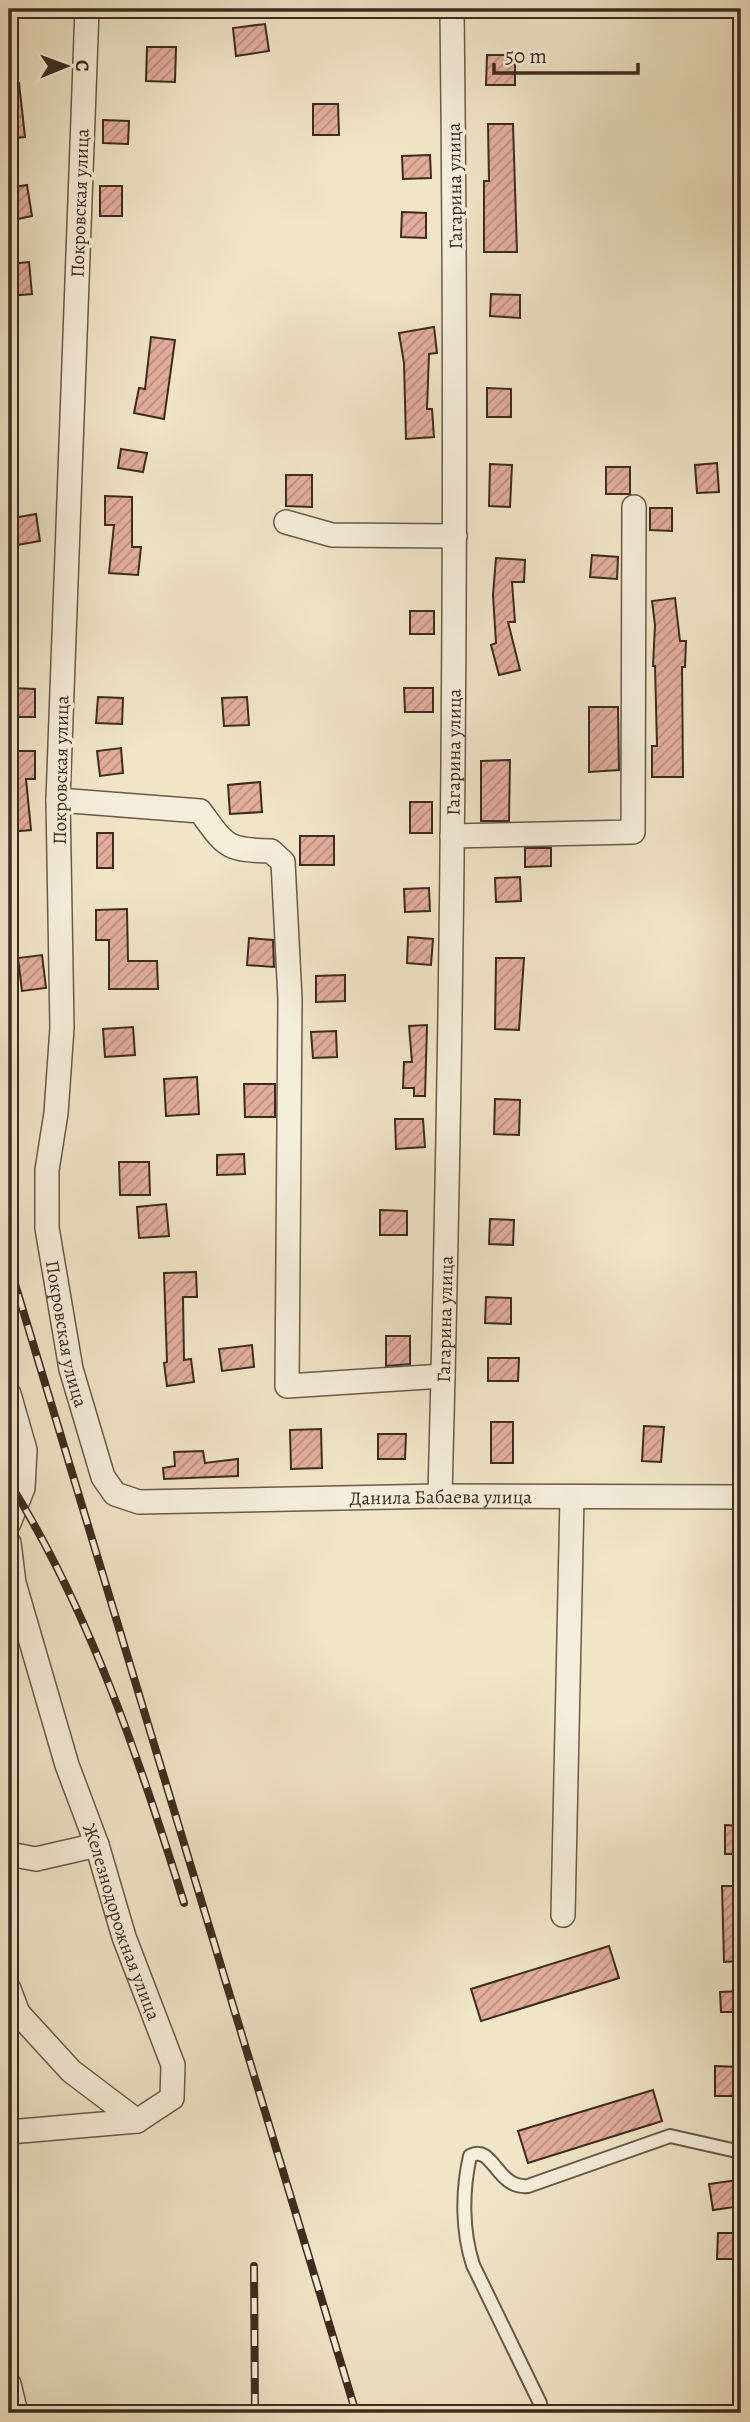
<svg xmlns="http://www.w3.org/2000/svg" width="750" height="2422" font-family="Alegreya,serif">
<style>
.building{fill:url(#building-hatch);stroke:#3d2b1f;stroke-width:2}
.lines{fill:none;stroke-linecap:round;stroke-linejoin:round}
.lane-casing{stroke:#6a5a49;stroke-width:16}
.street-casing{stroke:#6a5a49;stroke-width:26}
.lane{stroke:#f5eedb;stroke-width:12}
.street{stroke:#f5eedb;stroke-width:23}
.rail-casing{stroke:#3d2b1f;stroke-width:8}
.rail{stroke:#f5eedb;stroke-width:5;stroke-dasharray:16;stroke-linecap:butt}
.labels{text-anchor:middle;stroke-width:7;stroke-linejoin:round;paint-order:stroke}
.street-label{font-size:19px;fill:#3d2b1f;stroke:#f5eedb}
</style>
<defs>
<pattern id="building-hatch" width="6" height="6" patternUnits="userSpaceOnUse" patternTransform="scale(1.75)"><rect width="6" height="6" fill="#e3ae9e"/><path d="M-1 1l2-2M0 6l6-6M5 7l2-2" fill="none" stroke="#b98e80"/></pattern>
</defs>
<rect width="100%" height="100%" fill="#f0e5c7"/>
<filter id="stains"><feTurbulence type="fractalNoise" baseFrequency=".00286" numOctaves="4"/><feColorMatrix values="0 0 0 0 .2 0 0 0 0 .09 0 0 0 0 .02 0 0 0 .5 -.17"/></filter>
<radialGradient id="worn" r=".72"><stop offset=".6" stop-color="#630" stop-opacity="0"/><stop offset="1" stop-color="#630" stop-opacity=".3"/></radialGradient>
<!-- building -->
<g class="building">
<path d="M 265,24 L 269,51 L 236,56 L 233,28 Z"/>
<path d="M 147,47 L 176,47 L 175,82 L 146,81 Z"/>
<path d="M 487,55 L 515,55 L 515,85 L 486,85 Z"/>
<path d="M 19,83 L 25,137 L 9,139 L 9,84 Z"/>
<path d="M 313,104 L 338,104 L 339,135 L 313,135 Z"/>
<path d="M 103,120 L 129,121 L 128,144 L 103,143 Z"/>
<path d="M 488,124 L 513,124 L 517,252 L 484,252 L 484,181 L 489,181 Z"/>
<path d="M 430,155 L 431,178 L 403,179 L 402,156 Z"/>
<path d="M 27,185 L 32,216 L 13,220 L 9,188 Z"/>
<rect x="100" y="186" width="22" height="30"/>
<path d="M 402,212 L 426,213 L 426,238 L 401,237 Z"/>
<path d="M 29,262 L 32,294 L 9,296 L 9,264 Z"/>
<path d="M 491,294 L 520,295 L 520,318 L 490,316 Z"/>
<path d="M 434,327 L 437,353 L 429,354 L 427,409 L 432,409 L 434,437 L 406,439 L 404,363 L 399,333 Z"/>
<path d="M 151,337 L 175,340 L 164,419 L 134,413 L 139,388 L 145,389 Z"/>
<path d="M 487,388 L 511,389 L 511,417 L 487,417 Z"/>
<path d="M 121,449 L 147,453 L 143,472 L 118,468 Z"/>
<path d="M 717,463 L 719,492 L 697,493 L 695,465 Z"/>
<path d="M 490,464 L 512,465 L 510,507 L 489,506 Z"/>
<rect x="606" y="467" width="24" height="27"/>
<path d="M 286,475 L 312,475 L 312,507 L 286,506 Z"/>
<path d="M 105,496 L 132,497 L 132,547 L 141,547 L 138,575 L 109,573 L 114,525 L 105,525 Z"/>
<path d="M 650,508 L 672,508 L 672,531 L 650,530 Z"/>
<path d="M 36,514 L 40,541 L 17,545 L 13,518 Z"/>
<path d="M 592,555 L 618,557 L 617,579 L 590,577 Z"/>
<path d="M 496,558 L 525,560 L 524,582 L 512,582 L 515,622 L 508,622 L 520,670 L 499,675 L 491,645 L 496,643 L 493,595 Z"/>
<path d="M 675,598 L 680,641 L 686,641 L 685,667 L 682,667 L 683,777 L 652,777 L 652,746 L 657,746 L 655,666 L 653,666 L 655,625 L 652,601 Z"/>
<rect x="410" y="611" width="24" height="23"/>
<path d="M 10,688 L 35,689 L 35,717 L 10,717 Z"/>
<path d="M 404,688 L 433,688 L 433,712 L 405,712 Z"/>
<path d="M 98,697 L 123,698 L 122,724 L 96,723 Z"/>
<path d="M 247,697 L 249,725 L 224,726 L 222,698 Z"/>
<path d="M 589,707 L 618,707 L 619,770 L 589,772 Z"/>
<path d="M 121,748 L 123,773 L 100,776 L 97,751 Z"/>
<path d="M 13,751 L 35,751 L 35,779 L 26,779 L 31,830 L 9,832 L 9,802 L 14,802 Z"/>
<path d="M 510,760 L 509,821 L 481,821 L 481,761 Z"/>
<path d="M 260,782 L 262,812 L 230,814 L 228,785 Z"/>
<rect x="410" y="802" width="22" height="31"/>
<rect x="97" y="833" width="16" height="35"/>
<rect x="300" y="836" width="34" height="29"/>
<path d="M 525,848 L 551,848 L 551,866 L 525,867 Z"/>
<path d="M 520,877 L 521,901 L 496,902 L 495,878 Z"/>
<path d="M 429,888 L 430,911 L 405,912 L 404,889 Z"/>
<path d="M 127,909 L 128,961 L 157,961 L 158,989 L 109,989 L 109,940 L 96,940 L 96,910 Z"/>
<path d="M 408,937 L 433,939 L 431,965 L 407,963 Z"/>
<path d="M 249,938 L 273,940 L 274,967 L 247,965 Z"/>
<path d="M 42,955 L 46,988 L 22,991 L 18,958 Z"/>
<path d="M 496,958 L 524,958 L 519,1030 L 495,1029 Z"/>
<path d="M 345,975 L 345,1001 L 316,1002 L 316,976 Z"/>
<path d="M 427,1025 L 425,1096 L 414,1096 L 414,1088 L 403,1088 L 404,1062 L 412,1062 L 409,1026 Z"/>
<path d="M 133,1027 L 135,1055 L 105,1057 L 103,1029 Z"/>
<path d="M 336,1031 L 337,1057 L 313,1058 L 311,1032 Z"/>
<path d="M 197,1077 L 199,1114 L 166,1116 L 164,1079 Z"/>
<path d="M 244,1084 L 275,1084 L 275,1117 L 245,1117 Z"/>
<path d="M 495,1099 L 520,1100 L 519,1135 L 494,1134 Z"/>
<path d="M 395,1119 L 423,1119 L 425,1147 L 396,1149 Z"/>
<path d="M 244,1154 L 245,1174 L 217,1175 L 217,1155 Z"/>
<path d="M 119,1162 L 149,1162 L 150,1195 L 120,1195 Z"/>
<path d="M 166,1204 L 169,1236 L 139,1238 L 137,1207 Z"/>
<path d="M 380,1210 L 407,1211 L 407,1235 L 380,1235 Z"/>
<path d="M 490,1219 L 514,1220 L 513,1245 L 489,1244 Z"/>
<path d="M 196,1272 L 197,1297 L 183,1297 L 184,1360 L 191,1359 L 194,1382 L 167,1386 L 164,1363 L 167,1362 L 164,1273 Z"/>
<path d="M 486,1297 L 511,1298 L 511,1324 L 485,1323 Z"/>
<path d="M 386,1336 L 410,1336 L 410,1364 L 386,1366 Z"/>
<path d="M 252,1345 L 254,1367 L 222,1371 L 219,1349 Z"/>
<path d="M 488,1358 L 519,1358 L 518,1381 L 488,1381 Z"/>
<rect x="491" y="1422" width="22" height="41"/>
<path d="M 644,1426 L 664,1427 L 661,1462 L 642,1461 Z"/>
<path d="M 321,1429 L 322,1468 L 291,1469 L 290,1430 Z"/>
<path d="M 378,1434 L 406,1434 L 405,1459 L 378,1459 Z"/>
<path d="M 203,1451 L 205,1463 L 238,1459 L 238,1476 L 164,1479 L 163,1468 L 175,1466 L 174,1452 Z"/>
<path d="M 725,1825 L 741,1826 L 741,1854 L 725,1854 Z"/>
<path d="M 722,1886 L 741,1886 L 741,1961 L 724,1962 Z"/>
<path d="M 609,1946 L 619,1978 L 481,2021 L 471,1989 Z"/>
<path d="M 741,1991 L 741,2012 L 721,2012 L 720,1992 Z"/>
<path d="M 715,2066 L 741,2067 L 741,2096 L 715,2096 Z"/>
<path d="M 653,2090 L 662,2121 L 528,2163 L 518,2131 Z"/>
<path d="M 738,2180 L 741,2206 L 713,2210 L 709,2184 Z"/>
<path d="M 718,2233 L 741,2233 L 741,2259 L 717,2259 Z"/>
</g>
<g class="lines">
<!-- lane casing -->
<g class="lane-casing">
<path id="lane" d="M 541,2413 L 540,2403 L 473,2265 C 462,2231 462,2191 470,2156 C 493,2143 496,2189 528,2186 L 670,2136 L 741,2152"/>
</g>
<!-- street casing -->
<g class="street-casing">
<g id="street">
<path id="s1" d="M 87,9 L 58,800 L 62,1028 L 56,1113 L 47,1170 L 47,1228 L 71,1369 L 103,1477 L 115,1494 L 139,1502 L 440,1496 L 741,1497"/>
<path d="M 286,522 L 332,535 L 455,536"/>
<path d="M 58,800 L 200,811 C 226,846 225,850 271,851 L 283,862 L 290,999 L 287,1386 L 443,1376"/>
<path d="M 452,836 L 633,832 L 634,507"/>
<path d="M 9,1394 L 25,1450 L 23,1488 L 9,1523"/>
<path id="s2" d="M 440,1496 C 453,1001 458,505 452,9"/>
<path id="s3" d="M 9,1543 L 14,1583 L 67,1765 L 97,1845 L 124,1937 L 173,2065 L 172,2098 L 137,2121 L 9,2132"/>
<path d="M 9,1854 L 36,1859 L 97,1845"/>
<path d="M 563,1915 L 572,1498"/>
<path d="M 9,1989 L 18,2013 L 71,2071 L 137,2121"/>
<path d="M 9,2384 L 16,2413"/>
</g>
</g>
<!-- lane -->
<use href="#lane" class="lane"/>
<!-- street -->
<use href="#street" class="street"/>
<!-- rail casing -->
<g class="rail-casing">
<g id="rail">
<path d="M 9,1264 L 356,2413"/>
<path d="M 9,1482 C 90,1612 139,1758 184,1903"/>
<path d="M 254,2266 L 255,2413"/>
</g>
</g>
<!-- rail -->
<use href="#rail" class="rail"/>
</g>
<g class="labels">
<!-- street labels -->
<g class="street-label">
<text transform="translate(454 186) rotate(-91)" y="7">Гагарина улица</text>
<text transform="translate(79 203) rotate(-88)" y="7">Покровская улица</text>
<text dy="7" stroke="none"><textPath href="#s2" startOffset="744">Гагарина улица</textPath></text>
<text transform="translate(60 770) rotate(-89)" y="7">Покровская улица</text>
<text dy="7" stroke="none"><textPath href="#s2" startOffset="177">Гагарина улица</textPath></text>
<text dy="7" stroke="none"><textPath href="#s1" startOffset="1328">Покровская улица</textPath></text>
<text dy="7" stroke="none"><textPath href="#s1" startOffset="1824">Данила Бабаева улица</textPath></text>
<text dy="7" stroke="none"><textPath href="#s3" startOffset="396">Железнодорожная улица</textPath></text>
</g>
</g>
<!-- margin -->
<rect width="750" height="2422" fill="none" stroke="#f0e5c7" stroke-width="35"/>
<rect x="10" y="10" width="729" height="2401" fill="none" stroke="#3d2b1f" stroke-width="3.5"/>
<rect x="18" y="18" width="715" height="2387" fill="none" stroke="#3d2b1f" stroke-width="2"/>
<!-- north arrow -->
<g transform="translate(66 66) rotate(89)" stroke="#f5eedb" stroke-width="5" paint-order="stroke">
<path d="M0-5L12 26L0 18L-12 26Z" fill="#3d2b1f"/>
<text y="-10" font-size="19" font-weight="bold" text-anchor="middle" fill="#3d2b1f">С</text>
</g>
<!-- scale -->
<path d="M494 63v10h144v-10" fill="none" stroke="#3d2b1f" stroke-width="3.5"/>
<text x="505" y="63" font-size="21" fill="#3d2b1f" stroke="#f5eedb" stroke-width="5" paint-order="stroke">50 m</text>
<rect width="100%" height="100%" filter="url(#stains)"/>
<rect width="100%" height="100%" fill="url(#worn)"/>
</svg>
